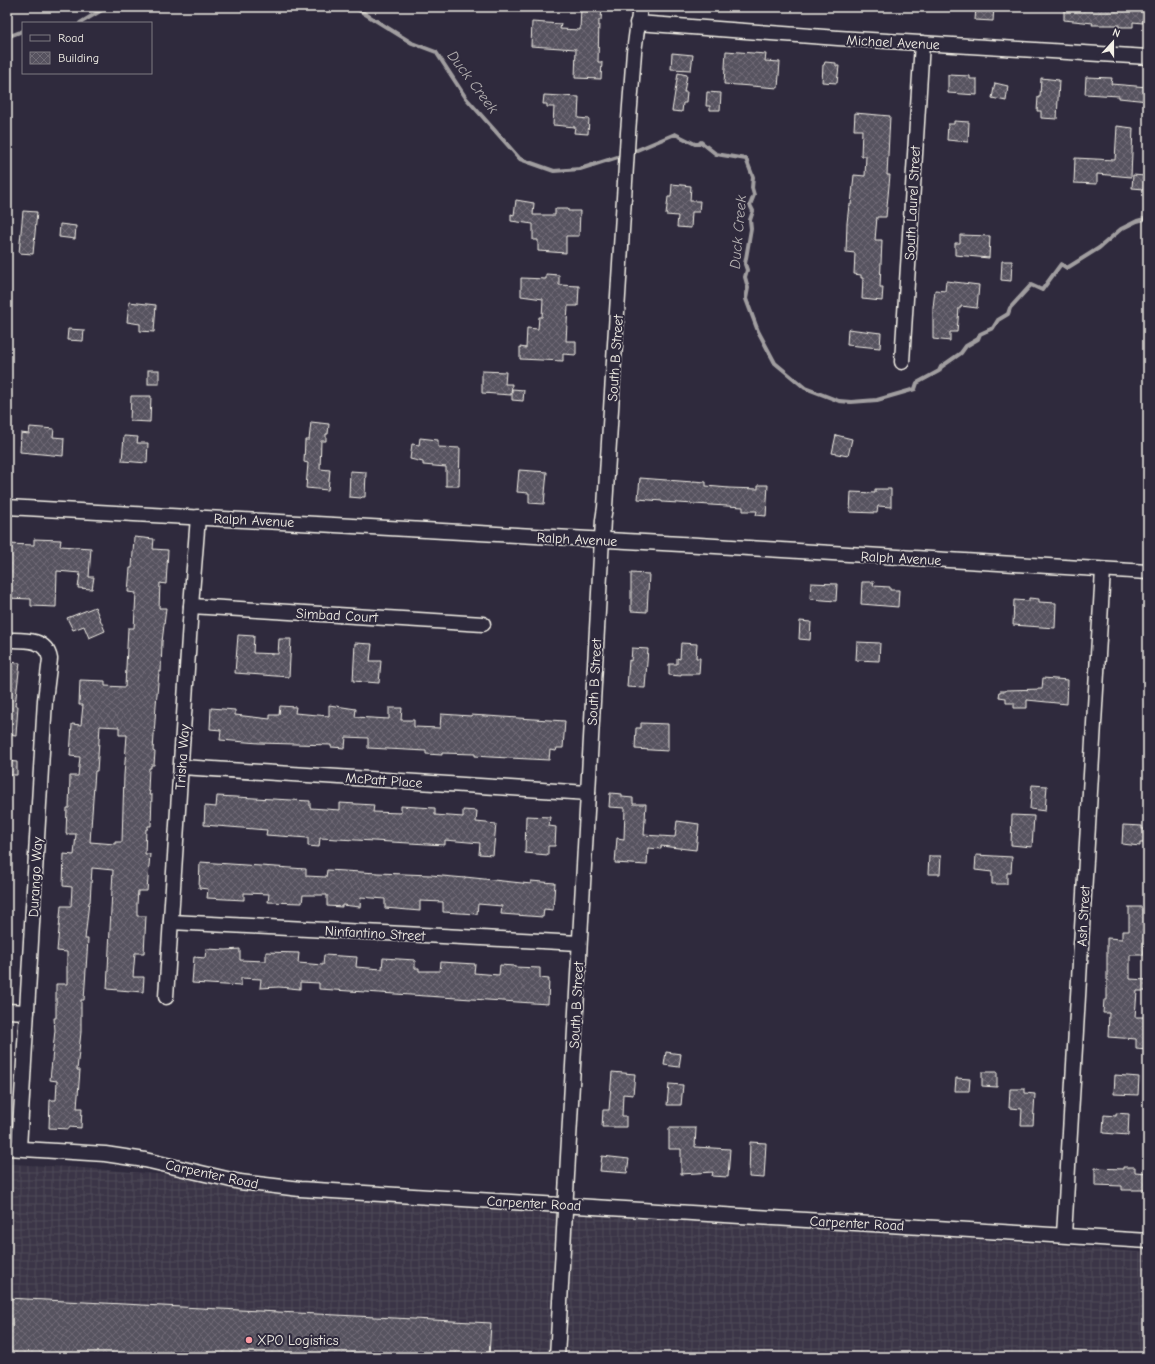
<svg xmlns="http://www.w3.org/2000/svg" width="1155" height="1364" font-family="'Comic Neue',sans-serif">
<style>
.industrial{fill:url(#industrial-grid)}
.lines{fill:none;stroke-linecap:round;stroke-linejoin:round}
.stream{stroke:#a19ea0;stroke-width:4}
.building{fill:url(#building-cross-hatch);stroke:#f4f1e8;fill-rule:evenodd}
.minor-casing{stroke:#f4f1e8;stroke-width:17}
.minor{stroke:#2f2a3d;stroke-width:14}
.poi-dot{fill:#ff9aa2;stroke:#2f2a3d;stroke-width:1.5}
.labels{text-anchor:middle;stroke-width:4;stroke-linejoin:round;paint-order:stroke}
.street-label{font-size:14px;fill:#f4f1e8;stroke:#2f2a3d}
.poi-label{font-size:14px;fill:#f4f1e8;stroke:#2f2a3d;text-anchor:start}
.water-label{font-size:15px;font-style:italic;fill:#b6b2b2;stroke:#2f2a3d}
</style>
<defs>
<pattern id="industrial-grid" width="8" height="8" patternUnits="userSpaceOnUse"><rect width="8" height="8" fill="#3b3647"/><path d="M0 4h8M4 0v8" fill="none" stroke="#4e4a59"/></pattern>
<pattern id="building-cross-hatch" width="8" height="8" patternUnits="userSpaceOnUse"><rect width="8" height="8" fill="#56525f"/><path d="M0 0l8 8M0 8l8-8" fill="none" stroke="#6f6b76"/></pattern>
</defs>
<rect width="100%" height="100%" fill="#2f2a3d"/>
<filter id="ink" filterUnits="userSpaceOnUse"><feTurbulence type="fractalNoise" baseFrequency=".025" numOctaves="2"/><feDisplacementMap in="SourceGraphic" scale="8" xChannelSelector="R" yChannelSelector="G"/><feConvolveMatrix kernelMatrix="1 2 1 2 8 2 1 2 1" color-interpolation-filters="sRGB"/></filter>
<g filter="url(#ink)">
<!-- industrial -->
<path class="industrial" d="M 7,1164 L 69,1167 L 1148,1253 L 1148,1357 L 7,1357 Z"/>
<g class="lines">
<!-- stream -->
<g class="stream">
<path d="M 354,7 L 412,43 L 436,52 L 466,98 L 520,159 L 554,171 L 580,169 L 624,155"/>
<path d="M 80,23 L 107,7"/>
<path d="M 7,37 L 23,31"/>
<path d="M 630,153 L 675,134 L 695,144 L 699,144 L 701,142 L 716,154 L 746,159 L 753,177 L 752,188 L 754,195 L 750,205 L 753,211 L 750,220 L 751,229 L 745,264 L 747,270 L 745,277 L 748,288 L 746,299 L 758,331 L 775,363 L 805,388 L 839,401 L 851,402 L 877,400 L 915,389 L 917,383 L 939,371 L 941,367 L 961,353 L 966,346 L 978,339 L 980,334 L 993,328 L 998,320 L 1008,314 L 1010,308 L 1031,285 L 1042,290 L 1061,264 L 1067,268 L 1099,248 L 1121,229 L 1137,221 L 1148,218"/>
</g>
</g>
<!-- building -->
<g class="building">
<path d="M 581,7 L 602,7 L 601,20 L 599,20 L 598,62 L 602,62 L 601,79 L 575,78 L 576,49 L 531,46 L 532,22 L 561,24 L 560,29 L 580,30 Z"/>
<path d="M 976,7 L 994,7 L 993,21 L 975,20 Z"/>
<path d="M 1064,7 L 1144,7 L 1143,23 L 1133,22 L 1133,27 L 1119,27 L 1119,25 L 1092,25 L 1093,23 L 1064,20 Z"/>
<path d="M 726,51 L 766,54 L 765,61 L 780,62 L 778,88 L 724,84 Z"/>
<path d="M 672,53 L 693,55 L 691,70 L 671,69 Z"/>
<path d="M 825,62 L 836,63 L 836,66 L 839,66 L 837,83 L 822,82 L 823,65 L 824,65 Z"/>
<path d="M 678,73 L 687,75 L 684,92 L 687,92 L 686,103 L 683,103 L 682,112 L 672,111 Z"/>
<path d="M 948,75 L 970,76 L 970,79 L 977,79 L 977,95 L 948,93 Z"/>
<path d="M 1086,77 L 1112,78 L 1111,84 L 1148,87 L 1148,101 L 1119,98 L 1119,96 L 1085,94 Z"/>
<path d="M 1041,78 L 1059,80 L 1057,119 L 1041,118 L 1041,111 L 1037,111 L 1038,97 L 1040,97 Z"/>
<path d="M 995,83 L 1008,86 L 1006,101 L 992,98 Z"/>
<path d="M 707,92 L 721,93 L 720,110 L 710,110 L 710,106 L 706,106 Z"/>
<path d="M 544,95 L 579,97 L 578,118 L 589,119 L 588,134 L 574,133 L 575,127 L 553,125 L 554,107 L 547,107 L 547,104 L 543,104 Z"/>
<path d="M 855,113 L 890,116 L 887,175 L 890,175 L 886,217 L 877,217 L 875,240 L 882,240 L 880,287 L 883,287 L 882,301 L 862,299 L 863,278 L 861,278 L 861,275 L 854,274 L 855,253 L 846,252 L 847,223 L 849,205 L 851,205 L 854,175 L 865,176 L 866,156 L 861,156 L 862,130 L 854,130 Z"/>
<path d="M 954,121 L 969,122 L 968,142 L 947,140 L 948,124 L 954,124 Z"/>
<path d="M 1117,126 L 1133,128 L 1131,177 L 1097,174 L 1097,184 L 1074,183 L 1075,158 L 1115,160 Z"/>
<path d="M 1133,175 L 1145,176 L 1144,189 L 1132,188 Z"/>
<path d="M 672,184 L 691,186 L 690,201 L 700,201 L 699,212 L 692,212 L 691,228 L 677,227 L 678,216 L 666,215 L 668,197 L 671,197 Z"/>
<path d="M 516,200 L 534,203 L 533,215 L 555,215 L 555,209 L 568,209 L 568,211 L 580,211 L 579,236 L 566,236 L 566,253 L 538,251 L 538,240 L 533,240 L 533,224 L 511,221 L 511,214 L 514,215 Z"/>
<path d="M 23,211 L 37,212 L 33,254 L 19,253 Z"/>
<path d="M 60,224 L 76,226 L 75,239 L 59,237 Z"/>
<path d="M 960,235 L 990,236 L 989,258 L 955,255 L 955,243 L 960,243 Z"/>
<path d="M 1002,261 L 1012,261 L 1011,281 L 1001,280 Z"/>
<path d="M 546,274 L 559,275 L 559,285 L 579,286 L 578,306 L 568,306 L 566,341 L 576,341 L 576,355 L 563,354 L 563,361 L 520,359 L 520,347 L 526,348 L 527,328 L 538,329 L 539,317 L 542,317 L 543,299 L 521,296 L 521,278 L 546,279 Z"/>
<path d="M 946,281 L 979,285 L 977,308 L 961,306 L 961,308 L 959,308 L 957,332 L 950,332 L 950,341 L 933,339 L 933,308 L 935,290 L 945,291 Z"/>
<path d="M 129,302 L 156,305 L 154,332 L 140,331 L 140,324 L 127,322 Z"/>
<path d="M 68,329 L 84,330 L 83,341 L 67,340 Z"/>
<path d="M 848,329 L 881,333 L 880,348 L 847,345 Z"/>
<rect x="148" y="370" width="11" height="14"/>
<path d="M 482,371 L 506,372 L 505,384 L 512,384 L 511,395 L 482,393 Z"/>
<path d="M 512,389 L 524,390 L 523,401 L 512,400 Z"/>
<path d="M 131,396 L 151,396 L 150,422 L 130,421 Z"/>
<path d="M 311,422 L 329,424 L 328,434 L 326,434 L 326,441 L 321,441 L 320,469 L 330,470 L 328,490 L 306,488 L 308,463 L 304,462 L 305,440 L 309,440 Z"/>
<path d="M 30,427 L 54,429 L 53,437 L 64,438 L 63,456 L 20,452 L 21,433 L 29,434 Z"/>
<path d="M 836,435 L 852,439 L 848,456 L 832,453 Z"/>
<path d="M 124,436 L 138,437 L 137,443 L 148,443 L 147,463 L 122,461 Z"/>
<path d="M 420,438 L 438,440 L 438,447 L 460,448 L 459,486 L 446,486 L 446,467 L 423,465 L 423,462 L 410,459 L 412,444 L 419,445 Z"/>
<path d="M 519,470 L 547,472 L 544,504 L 529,503 L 529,493 L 517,492 Z"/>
<path d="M 350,471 L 366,472 L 365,497 L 362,497 L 361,498 L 349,497 Z"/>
<path d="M 640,478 L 693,482 L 693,481 L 706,482 L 706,486 L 729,488 L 758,489 L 758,485 L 768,485 L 766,516 L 756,515 L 757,511 L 743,511 L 743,507 L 662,502 L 662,501 L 638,499 Z"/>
<path d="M 875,489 L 891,489 L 891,507 L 878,506 L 877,513 L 850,512 L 851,492 L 875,493 Z"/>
<path d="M 134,537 L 154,539 L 153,549 L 168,550 L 166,584 L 160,583 L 159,608 L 166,608 L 162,642 L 161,672 L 159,672 L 156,705 L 153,751 L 155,752 L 154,765 L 151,765 L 151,768 L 149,768 L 148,791 L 150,791 L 149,795 L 152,795 L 151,826 L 148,826 L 148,829 L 146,829 L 145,854 L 150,854 L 147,891 L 138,891 L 137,904 L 137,916 L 146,916 L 144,953 L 135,953 L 133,977 L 144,977 L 143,992 L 107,989 L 113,870 L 92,868 L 90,902 L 89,902 L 85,939 L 88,939 L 84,1000 L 81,1000 L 81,1032 L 77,1070 L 80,1070 L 77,1108 L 82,1108 L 81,1128 L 69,1127 L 69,1129 L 49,1128 L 50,1100 L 56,1100 L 57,1081 L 50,1080 L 55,1030 L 54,1018 L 56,1018 L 56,984 L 67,984 L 67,952 L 57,951 L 61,906 L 71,906 L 72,887 L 63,886 L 64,854 L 74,855 L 76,834 L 66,834 L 67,808 L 69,808 L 70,776 L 78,776 L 80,757 L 70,756 L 72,724 L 81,725 L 83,705 L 79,705 L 80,680 L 105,681 L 105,686 L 125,687 L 128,628 L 134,628 L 136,593 L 128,592 L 130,568 L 132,568 ZM 100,726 L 119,727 L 119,735 L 127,735 L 124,775 L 122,842 L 115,842 L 115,844 L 90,842 L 95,771 L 97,771 Z"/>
<path d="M 34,539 L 61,540 L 60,546 L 91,548 L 89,577 L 94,577 L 92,589 L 78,588 L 80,573 L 57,571 L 56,607 L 31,606 L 31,599 L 7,598 L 7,544 L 34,545 Z"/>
<path d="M 631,573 L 649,574 L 647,612 L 631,611 Z"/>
<path d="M 862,582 L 874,582 L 873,586 L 890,587 L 890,590 L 899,590 L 898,607 L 861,604 Z"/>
<path d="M 811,583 L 837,584 L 836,601 L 810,599 Z"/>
<path d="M 1029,598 L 1039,599 L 1039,602 L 1056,603 L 1055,628 L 1013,625 L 1014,600 L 1029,601 Z"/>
<path d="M 95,607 L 105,631 L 89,638 L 84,626 L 73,630 L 67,618 Z"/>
<path d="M 800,621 L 811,622 L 810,640 L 799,639 Z"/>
<path d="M 238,635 L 254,636 L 253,653 L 278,654 L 279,639 L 291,639 L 289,677 L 235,673 Z"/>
<path d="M 857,642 L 880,643 L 879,661 L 856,660 Z"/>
<path d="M 355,643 L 372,644 L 370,661 L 381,661 L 379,683 L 353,681 Z"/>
<path d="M 681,643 L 697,644 L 696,658 L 700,658 L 699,674 L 681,674 L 681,676 L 669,675 L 669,664 L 677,664 L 677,658 L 680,659 Z"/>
<path d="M 632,648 L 648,649 L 645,688 L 627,687 L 629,660 L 631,661 Z"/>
<path d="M 7,662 L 20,663 L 15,706 L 18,706 L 16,735 L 7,734 Z"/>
<path d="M 1043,678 L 1068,680 L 1067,704 L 1027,700 L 1027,708 L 1014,708 L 1014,703 L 1006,703 L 1006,698 L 999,697 L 1000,691 L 1006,691 L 1006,690 L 1042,689 Z"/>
<path d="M 329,705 L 356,709 L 355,717 L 389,719 L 389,708 L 402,708 L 401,720 L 414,720 L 414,727 L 440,728 L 441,714 L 471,716 L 471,715 L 565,721 L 563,748 L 557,748 L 556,751 L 550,750 L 549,760 L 490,757 L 475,756 L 475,754 L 442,753 L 442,755 L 426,754 L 426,751 L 368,748 L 368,738 L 346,737 L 345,748 L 331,747 L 331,745 L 259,743 L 220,740 L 221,730 L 210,729 L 211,708 L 235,710 L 235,715 L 270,719 L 270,715 L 279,715 L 280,706 L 296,707 L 295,713 L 329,716 Z"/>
<path d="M 641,723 L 668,724 L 668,751 L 635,749 L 636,728 L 641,728 Z"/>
<path d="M 7,761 L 17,762 L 17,775 L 7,775 Z"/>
<path d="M 1032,785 L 1047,786 L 1045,811 L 1030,809 Z"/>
<path d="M 610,793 L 622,794 L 622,797 L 633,798 L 633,804 L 646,804 L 644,835 L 675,837 L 677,821 L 699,824 L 696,850 L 661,846 L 661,849 L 648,848 L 647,865 L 615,863 L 617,838 L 624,839 L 625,808 L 609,807 Z"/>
<path d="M 217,796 L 310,801 L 310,808 L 340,810 L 340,803 L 374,805 L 373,812 L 401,813 L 401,806 L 435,808 L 435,815 L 463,817 L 463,810 L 477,811 L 476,822 L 496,824 L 493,855 L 479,854 L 480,843 L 445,840 L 445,845 L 320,838 L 319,847 L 308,846 L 308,838 L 266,835 L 267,830 L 204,825 L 205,806 L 216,807 Z"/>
<path d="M 1012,815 L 1034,816 L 1032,847 L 1011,845 Z"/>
<path d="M 526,816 L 550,817 L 549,826 L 556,827 L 555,846 L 548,846 L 548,855 L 525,853 Z"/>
<path d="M 1123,825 L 1142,826 L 1142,829 L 1148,829 L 1148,843 L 1140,843 L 1140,846 L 1122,844 Z"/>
<path d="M 976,855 L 1012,857 L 1011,873 L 1007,873 L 1007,884 L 992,884 L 992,872 L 975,870 Z"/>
<path d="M 929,856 L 941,856 L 940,874 L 928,874 Z"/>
<path d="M 200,862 L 306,869 L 306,876 L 326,877 L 327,870 L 378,873 L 431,875 L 465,878 L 465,877 L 531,884 L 531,881 L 555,883 L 553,910 L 544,909 L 543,917 L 501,914 L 502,906 L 478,904 L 477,914 L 443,912 L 443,902 L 420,901 L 420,911 L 385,908 L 385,899 L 361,897 L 360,907 L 342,905 L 342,907 L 327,906 L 327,895 L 303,895 L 302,903 L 268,902 L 269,894 L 244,893 L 244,900 L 207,898 L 208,889 L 199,888 Z"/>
<path d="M 1129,907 L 1148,907 L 1148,925 L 1146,925 L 1144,955 L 1130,955 L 1130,979 L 1148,980 L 1148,991 L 1137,991 L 1135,1017 L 1148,1017 L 1148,1050 L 1136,1049 L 1136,1039 L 1108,1037 L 1109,1013 L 1103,1013 L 1104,1000 L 1107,1000 L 1107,938 L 1122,939 L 1122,931 L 1129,931 Z"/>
<path d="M 206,949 L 226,950 L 240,949 L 240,960 L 266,961 L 266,952 L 299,953 L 298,963 L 323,965 L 324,955 L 357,957 L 356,967 L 382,969 L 383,958 L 415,960 L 415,968 L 419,968 L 419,971 L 440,971 L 441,962 L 475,964 L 474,973 L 499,975 L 500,965 L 514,966 L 514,967 L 540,968 L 540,978 L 549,979 L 548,1004 L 319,989 L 319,983 L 300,982 L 300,989 L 279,987 L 260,988 L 261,979 L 241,978 L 241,986 L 192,983 L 194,957 L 205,958 Z"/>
<path d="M 666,1052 L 681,1054 L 679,1067 L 664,1065 Z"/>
<path d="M 612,1072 L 635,1074 L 633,1095 L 623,1094 L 622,1116 L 626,1116 L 626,1127 L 602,1127 L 603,1110 L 609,1110 Z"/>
<path d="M 982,1072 L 997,1072 L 997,1087 L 982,1086 Z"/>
<path d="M 1115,1075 L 1139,1077 L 1138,1095 L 1114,1094 Z"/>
<path d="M 956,1078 L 970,1079 L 969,1091 L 955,1091 Z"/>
<path d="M 669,1084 L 683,1085 L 681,1105 L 667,1105 Z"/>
<path d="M 1010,1089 L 1025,1089 L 1025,1093 L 1035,1094 L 1033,1125 L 1021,1125 L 1022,1109 L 1009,1108 Z"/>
<path d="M 1116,1113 L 1129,1114 L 1128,1135 L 1103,1133 L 1104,1115 L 1116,1116 Z"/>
<path d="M 669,1128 L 696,1128 L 695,1147 L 730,1149 L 728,1177 L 712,1176 L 713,1172 L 681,1174 L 681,1149 L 669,1149 Z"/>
<path d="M 750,1142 L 766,1143 L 764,1178 L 749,1177 Z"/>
<path d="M 602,1156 L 629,1159 L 627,1173 L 600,1171 Z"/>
<path d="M 1123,1167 L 1135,1167 L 1135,1172 L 1148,1173 L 1148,1190 L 1122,1190 L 1122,1186 L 1095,1185 L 1095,1168 L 1123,1169 Z"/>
<path d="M 7,1298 L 491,1323 L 489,1357 L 7,1357 Z"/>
</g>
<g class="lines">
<!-- minor casing -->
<g class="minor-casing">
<g id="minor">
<path d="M 637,23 L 838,38 L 1148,57"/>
<path d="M 902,362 L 922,43"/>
<path d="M 7,507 L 699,545 L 1148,572"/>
<path d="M 191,606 L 483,624"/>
<path d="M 7,640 C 24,640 46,638 50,659 L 45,700 L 19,1148"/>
<path d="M 181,767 L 588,793"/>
<path d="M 171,922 L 579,943"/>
<path d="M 166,997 L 191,606 L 198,517"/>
<path d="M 7,1011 L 27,1012"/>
<path d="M 7,1148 L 105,1154 L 145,1160 L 240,1182 L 300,1189 L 1148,1241"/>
<path d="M 1064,1235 L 1103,570"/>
<path d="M 557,1357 L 603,520 L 605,507 L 628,133 L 634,52 L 640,7"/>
</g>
</g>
<!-- minor -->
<use href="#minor" class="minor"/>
</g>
</g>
<!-- markers -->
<circle class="poi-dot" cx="249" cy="1340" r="4"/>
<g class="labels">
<!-- street labels -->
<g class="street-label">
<text transform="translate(893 42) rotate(3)" y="5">Michael Avenue</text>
<text transform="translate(912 203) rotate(-87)" y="5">South Laurel Street</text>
<text transform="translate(615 358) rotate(-86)" y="5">South B Street</text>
<text transform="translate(254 520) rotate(3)" y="5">Ralph Avenue</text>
<text transform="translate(577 539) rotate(3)" y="5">Ralph Avenue</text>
<text transform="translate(901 558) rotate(3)" y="5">Ralph Avenue</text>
<text transform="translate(337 615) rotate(3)" y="5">Simbad Court</text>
<text transform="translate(594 682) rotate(-87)" y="5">South B Street</text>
<text transform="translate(182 757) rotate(-86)" y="5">Trisha Way</text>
<text transform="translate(384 780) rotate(4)" y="5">McPatt Place</text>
<text transform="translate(35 877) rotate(-87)" y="5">Durango Way</text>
<text transform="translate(1083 916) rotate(-87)" y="5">Ash Street</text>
<text transform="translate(375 933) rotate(3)" y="5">Ninfantino Street</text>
<text transform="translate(576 1005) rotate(-87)" y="5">South B Street</text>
<text transform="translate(212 1174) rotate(12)" y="5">Carpenter Road</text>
<text transform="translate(534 1203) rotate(3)" y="5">Carpenter Road</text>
<text transform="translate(857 1223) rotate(3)" y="5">Carpenter Road</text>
</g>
<!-- poi labels -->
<g class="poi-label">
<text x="257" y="1345">XPO Logistics</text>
</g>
<!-- water labels -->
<g class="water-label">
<text transform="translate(473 82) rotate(53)" y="5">Duck Creek</text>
<text transform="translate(738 232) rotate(-85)" y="5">Duck Creek</text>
</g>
</g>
<!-- margin -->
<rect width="1155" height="1364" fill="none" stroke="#2f2a3d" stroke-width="24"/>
<rect x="12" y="12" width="1131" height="1340" fill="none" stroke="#f4f1e8" stroke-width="1.5" filter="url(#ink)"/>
<!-- legend -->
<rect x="22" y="22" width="130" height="52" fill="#2f2a3d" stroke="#7e7a81"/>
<rect x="30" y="35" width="20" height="6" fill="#2f2a3d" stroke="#7e7a81"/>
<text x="58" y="42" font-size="12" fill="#f4f1e8">Road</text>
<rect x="30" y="52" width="20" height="12" fill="url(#building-cross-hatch)" stroke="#7e7a81"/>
<text x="58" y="62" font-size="12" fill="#f4f1e8">Building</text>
<!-- north arrow -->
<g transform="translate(1113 42) rotate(21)" stroke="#2f2a3d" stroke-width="3" paint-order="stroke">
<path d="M0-3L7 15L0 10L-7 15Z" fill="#f4f1e8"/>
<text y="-6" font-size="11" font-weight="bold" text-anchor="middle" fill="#f4f1e8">N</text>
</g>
</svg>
